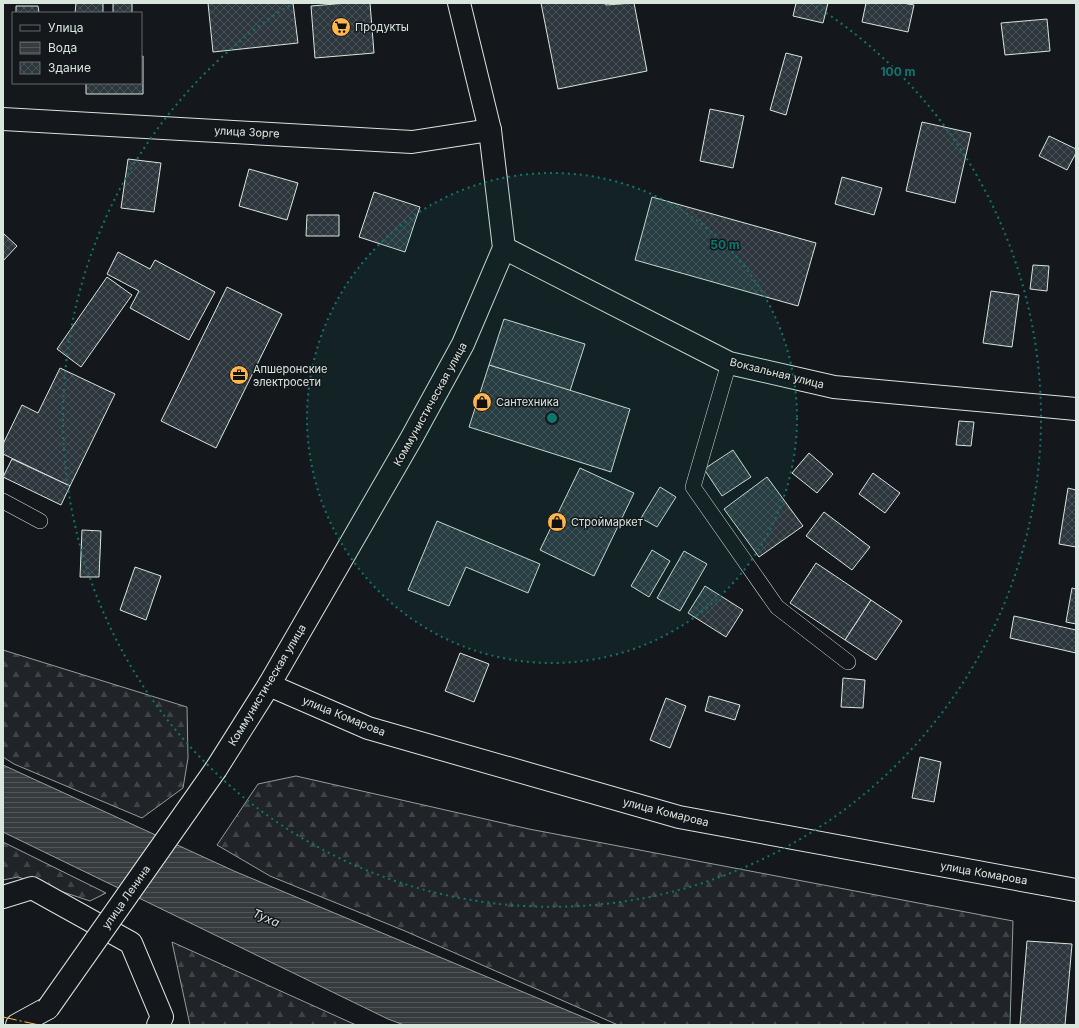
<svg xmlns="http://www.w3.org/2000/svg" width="1079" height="1028" font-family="Inter,sans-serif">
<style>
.forest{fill:url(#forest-firs);stroke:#939e99}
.water{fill:url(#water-rules);stroke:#939e99}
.building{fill:url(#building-cross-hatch);stroke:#d8e6dc}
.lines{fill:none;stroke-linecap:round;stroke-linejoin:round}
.service-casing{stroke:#d8e6dc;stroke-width:16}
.minor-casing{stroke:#d8e6dc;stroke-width:24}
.secondary-casing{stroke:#d8e6dc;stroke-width:24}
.service{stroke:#14181c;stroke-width:15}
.minor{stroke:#14181c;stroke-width:22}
.secondary{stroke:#14181c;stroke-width:22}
.secondary-bridge-casing{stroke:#d8e6dc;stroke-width:24;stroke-linecap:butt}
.secondary-bridge{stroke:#14181c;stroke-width:22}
.power{stroke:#ffb74d;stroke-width:1;stroke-dasharray:14 3 2 3;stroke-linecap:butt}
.ring{fill:none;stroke:#0f766e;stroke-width:2;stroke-dasharray:2 4}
.labels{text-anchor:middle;stroke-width:3;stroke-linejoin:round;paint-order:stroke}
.poi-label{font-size:11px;fill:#d8e6dc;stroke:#14181c;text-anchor:start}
.street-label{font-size:11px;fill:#d8e6dc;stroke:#14181c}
.water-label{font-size:12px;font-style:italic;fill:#d8e6dc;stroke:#14181c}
.centre{fill:#0f766e;stroke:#14181c;stroke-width:2}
.ring-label{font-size:12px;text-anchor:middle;font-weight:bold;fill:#0f766e;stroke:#14181c;stroke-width:3;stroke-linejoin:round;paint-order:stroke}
</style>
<defs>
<pattern id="forest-firs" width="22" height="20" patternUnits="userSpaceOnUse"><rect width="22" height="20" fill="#202428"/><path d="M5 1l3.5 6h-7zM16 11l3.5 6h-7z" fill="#404447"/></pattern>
<pattern id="water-rules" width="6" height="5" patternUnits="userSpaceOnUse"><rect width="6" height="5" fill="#363b3e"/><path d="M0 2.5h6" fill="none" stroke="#525759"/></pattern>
<pattern id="building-cross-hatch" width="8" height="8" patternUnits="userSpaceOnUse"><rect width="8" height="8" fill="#2c363c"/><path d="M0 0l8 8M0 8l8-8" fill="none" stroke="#4a5358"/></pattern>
</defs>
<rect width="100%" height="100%" fill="#14181c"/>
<!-- forest -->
<g class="forest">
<path d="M 3,650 L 187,707 L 188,758 L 183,788 L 142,818 L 14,764 L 3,757 Z"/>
<path d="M 296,776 L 529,829 L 1013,921 L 1010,1025 L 618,1025 L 405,931 L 270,876 L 217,845 L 258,784 Z"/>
<path d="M 3,842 L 106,893 L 90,901 L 18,877 L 3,880 Z"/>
<path d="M 172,942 L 356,1025 L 190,1025 Z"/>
</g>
<!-- water -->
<path class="water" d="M 3,765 L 234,871 L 602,1025 L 404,1025 L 388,1019 L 3,832 Z"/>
<!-- building -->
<g class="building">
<path d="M 76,3 L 103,3 L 103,13 L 75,13 Z"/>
<rect x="113" y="3" width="19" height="10"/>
<path d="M 208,3 L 293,3 L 298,43 L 213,52 Z"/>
<path d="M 347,3 L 370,3 L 374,53 L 315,58 L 311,6 Z"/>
<path d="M 541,3 L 605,3 L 606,5 L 634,3 L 647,71 L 558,89 Z"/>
<path d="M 796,3 L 828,3 L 823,23 L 793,16 Z"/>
<path d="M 866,3 L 903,3 L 914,5 L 908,32 L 862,22 Z"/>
<path d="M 16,6 L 38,6 L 39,13 L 16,13 Z"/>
<path d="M 1047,19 L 1050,51 L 1005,55 L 1001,23 Z"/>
<path d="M 786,53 L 802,57 L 786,115 L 770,110 Z"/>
<path d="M 141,56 L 143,56 L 143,94 L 86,94 L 86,83 L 141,83 Z"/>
<path d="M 710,109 L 744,116 L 733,168 L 700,161 Z"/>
<path d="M 922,122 L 971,133 L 955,203 L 906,191 Z"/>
<path d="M 1049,136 L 1076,149 L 1076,153 L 1067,170 L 1039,156 Z"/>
<path d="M 128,159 L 161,163 L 154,212 L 121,208 Z"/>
<path d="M 249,169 L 298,183 L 287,220 L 239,206 Z"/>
<path d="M 842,177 L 882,188 L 874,215 L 835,204 Z"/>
<path d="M 374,192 L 420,207 L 405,252 L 359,237 Z"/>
<path d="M 652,197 L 816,243 L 798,306 L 635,260 Z"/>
<path d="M 307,215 L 339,215 L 339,236 L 306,236 Z"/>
<path d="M 3,233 L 17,246 L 3,261 Z"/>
<path d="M 118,252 L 150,269 L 155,260 L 215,292 L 189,340 L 130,308 L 139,291 L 107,274 Z"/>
<path d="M 1033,265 L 1049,266 L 1047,291 L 1030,289 Z"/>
<path d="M 107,277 L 132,295 L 81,367 L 57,349 Z"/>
<path d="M 227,287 L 282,314 L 216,448 L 161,421 Z"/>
<path d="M 991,291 L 1019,295 L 1012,347 L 983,343 Z"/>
<path d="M 504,319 L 585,344 L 570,391 L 489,365 Z"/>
<path d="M 489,365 L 630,409 L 611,472 L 469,427 Z"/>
<path d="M 60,368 L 115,394 L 70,486 L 3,454 L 3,444 L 22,405 L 38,413 Z"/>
<path d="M 959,421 L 974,422 L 971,446 L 956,445 Z"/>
<path d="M 733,450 L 751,477 L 722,496 L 704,469 Z"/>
<path d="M 809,453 L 833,474 L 817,493 L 792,473 Z"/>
<path d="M 12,459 L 70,486 L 61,505 L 3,477 Z"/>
<path d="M 580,468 L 634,493 L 594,576 L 540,550 Z"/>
<path d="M 873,473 L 900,493 L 885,513 L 859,494 Z"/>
<path d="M 767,477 L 803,526 L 759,557 L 724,509 Z"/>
<path d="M 660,487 L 676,497 L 657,527 L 641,518 Z"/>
<path d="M 1068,488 L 1076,490 L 1076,547 L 1059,544 Z"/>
<path d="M 824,512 L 870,547 L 852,570 L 806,536 Z"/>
<path d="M 437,521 L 540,564 L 528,593 L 466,567 L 449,606 L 408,590 Z"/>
<path d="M 82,530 L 101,531 L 99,577 L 80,577 Z"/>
<path d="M 652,550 L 670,561 L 649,597 L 631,586 Z"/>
<path d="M 684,551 L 707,564 L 680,611 L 657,598 Z"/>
<path d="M 816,563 L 871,600 L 845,640 L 790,603 Z"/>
<path d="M 135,567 L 161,576 L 146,620 L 120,610 Z"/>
<path d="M 705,586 L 743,610 L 726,637 L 688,613 Z"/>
<path d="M 1072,588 L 1076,589 L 1076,624 L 1066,622 Z"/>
<path d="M 871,600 L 902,621 L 876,660 L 845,640 Z"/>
<path d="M 1014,616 L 1076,630 L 1076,653 L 1010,638 Z"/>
<path d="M 460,653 L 489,664 L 474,702 L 445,691 Z"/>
<path d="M 843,678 L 865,680 L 863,708 L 841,707 Z"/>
<path d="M 709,696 L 740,705 L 735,720 L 705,711 Z"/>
<path d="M 666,698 L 686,706 L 670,748 L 650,740 Z"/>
<path d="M 920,757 L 941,762 L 934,802 L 912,798 Z"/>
<path d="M 1027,941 L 1072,944 L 1065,1025 L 1020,1025 Z"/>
</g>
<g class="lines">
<!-- service casing -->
<g class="service-casing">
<g id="service">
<path d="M 729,363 L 693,487 L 777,607 L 848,662"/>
<path d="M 3,501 L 40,521"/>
</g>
</g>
<!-- minor casing -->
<g class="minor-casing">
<g id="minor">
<path d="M 3,119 L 412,142 L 490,130"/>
<path d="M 504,248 L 729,363 L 834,387 L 1076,409"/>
<path d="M 269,685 L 368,728 L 679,817 L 1076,890"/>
<path d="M 3,897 L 32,888 L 131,943 L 162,1017 L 158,1025"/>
</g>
</g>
<!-- secondary casing -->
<g class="secondary-casing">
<g id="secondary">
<path d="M 216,769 L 269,685 L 411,439 L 463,344 L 504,248 L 490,130 L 459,3"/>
<path d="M 17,1025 L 48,1008"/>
</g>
</g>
<!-- service -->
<use href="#service" class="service"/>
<!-- minor -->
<use href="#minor" class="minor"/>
<!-- secondary -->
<use href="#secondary" class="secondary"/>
<!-- secondary-bridge casing -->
<g class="secondary-bridge-casing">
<path id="secondary-bridge" d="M 48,1008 L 216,769"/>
</g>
<!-- secondary-bridge -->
<use href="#secondary-bridge" class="secondary-bridge"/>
<!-- power -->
<path class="power" d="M 3,1017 L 39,1025"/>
</g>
<!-- distance rings -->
<circle cx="552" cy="418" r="245" fill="#0f766e" fill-opacity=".12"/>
<g class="ring">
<circle cx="552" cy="418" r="245"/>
<path d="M811 3A489 489 0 1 1 293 3"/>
</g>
<!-- icons -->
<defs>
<g id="supermarket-disc" transform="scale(1)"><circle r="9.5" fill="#ffb74d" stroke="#14181c"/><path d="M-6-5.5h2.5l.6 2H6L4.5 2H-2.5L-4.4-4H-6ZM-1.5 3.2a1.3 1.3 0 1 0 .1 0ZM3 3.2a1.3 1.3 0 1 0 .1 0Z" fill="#111"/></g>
<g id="office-disc" transform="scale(1)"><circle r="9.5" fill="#ffb74d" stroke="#14181c"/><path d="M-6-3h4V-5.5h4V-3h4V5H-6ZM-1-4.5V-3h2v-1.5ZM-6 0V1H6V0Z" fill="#111"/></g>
<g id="shop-disc" transform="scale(1)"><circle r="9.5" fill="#ffb74d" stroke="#14181c"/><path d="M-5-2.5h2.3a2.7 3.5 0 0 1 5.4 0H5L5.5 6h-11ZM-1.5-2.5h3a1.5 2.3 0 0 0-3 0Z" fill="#111"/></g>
</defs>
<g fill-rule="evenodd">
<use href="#supermarket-disc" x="341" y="27"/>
<use href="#office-disc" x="239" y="375"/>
<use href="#shop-disc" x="482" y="402"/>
<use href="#shop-disc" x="557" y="522"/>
</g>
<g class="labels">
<!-- poi labels -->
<g class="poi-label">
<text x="355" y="31">Продукты</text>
<text x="253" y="373">Апшеронские<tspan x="253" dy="13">электросети</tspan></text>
<text x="496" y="406">Сантехника</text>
<text x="571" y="526">Строймаркет</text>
</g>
<!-- street labels -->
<g class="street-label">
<text transform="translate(247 132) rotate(3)" y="4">улица Зорге</text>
<text transform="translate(777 373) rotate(14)" y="4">Вокзальная улица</text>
<text transform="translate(430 404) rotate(-61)" y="4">Коммунистическая улица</text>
<text transform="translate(267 685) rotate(-59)" y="4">Коммунистическая улица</text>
<text transform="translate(344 716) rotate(22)" y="4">улица Комарова</text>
<text transform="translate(666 812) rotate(14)" y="4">улица Комарова</text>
<text transform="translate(984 873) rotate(10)" y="4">улица Комарова</text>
<text transform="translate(126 897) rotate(-55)" y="4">улица Ленина</text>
</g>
<!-- water labels -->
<g class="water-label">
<text transform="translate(266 918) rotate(23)" y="4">Туха</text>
</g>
</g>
<circle cx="552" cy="418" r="6" class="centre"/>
<g class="ring-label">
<text x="898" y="76">100 m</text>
<text x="725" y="249">50 m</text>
</g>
<!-- border -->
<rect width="1079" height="1028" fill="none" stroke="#d8e6dc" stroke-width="8"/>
<!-- legend -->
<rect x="12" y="12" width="130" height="72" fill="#14181c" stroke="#626a69"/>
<rect x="20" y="25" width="20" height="6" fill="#14181c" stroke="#626a69"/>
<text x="48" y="32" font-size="12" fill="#d8e6dc">Улица</text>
<rect x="20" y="42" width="20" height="12" fill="url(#water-rules)" stroke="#626a69"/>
<text x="48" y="52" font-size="12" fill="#d8e6dc">Вода</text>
<rect x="20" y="62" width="20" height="12" fill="url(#building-cross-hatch)" stroke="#626a69"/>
<text x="48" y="72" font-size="12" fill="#d8e6dc">Здание</text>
</svg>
